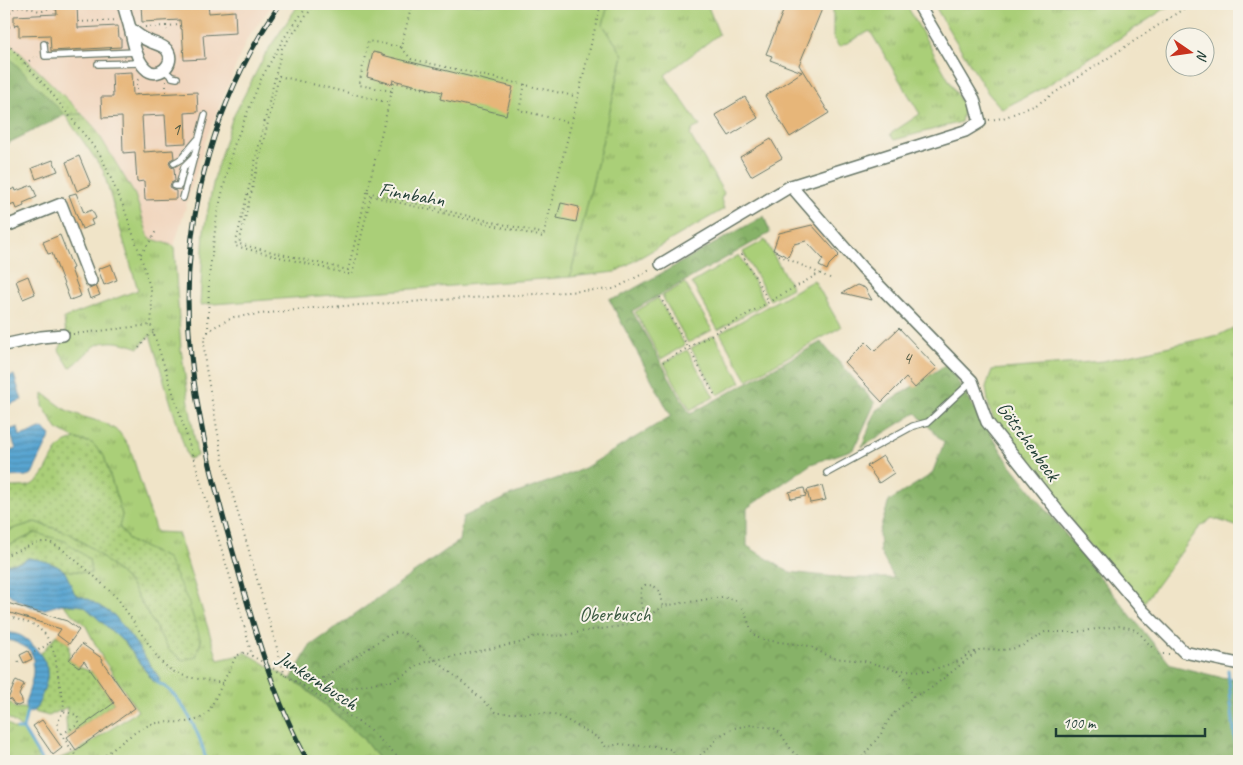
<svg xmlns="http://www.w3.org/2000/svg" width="1243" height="765" font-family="Caveat,sans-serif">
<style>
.built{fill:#f1d5bd}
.grass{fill:url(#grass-tufts);stroke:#648656}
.forest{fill:url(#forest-crowns);stroke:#53784e}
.park{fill:url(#park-dots);stroke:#648656}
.pitch{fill:#aacf78;stroke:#648656}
.water{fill:url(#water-rules);stroke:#3c7182}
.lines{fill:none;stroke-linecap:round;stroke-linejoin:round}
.stream{stroke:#59a5d1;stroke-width:3}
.building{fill:#e7b679}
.lane-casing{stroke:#687768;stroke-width:8}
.street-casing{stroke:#687768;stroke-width:14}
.path{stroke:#687768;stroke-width:2;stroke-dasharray:1 4;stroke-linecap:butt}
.lane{stroke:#fff;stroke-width:5.5}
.street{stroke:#fff;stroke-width:11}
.rail-casing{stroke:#1f3d34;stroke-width:5}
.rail{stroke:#f7f3e8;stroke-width:3;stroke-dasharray:9;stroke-linecap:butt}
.labels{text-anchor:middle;stroke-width:4;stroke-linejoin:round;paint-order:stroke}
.number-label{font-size:18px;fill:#515b45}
.street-label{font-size:20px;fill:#1f3d34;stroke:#f7f3e8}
.park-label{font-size:20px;fill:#3b5a42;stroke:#f7f3e8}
</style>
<defs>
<pattern id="grass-tufts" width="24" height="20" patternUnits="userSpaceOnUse" patternTransform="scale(1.25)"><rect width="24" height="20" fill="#aacf78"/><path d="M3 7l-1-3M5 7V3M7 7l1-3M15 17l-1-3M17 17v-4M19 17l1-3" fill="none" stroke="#8aa963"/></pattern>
<pattern id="forest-crowns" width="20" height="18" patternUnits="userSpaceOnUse" patternTransform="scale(1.25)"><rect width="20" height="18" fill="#87b268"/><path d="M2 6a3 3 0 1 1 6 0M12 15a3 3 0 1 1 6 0" fill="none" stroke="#6e9256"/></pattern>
<pattern id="park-dots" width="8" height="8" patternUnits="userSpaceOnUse" patternTransform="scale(1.25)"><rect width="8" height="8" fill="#aacf78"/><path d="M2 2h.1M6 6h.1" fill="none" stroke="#8aa963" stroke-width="1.8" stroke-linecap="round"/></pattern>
<pattern id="water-rules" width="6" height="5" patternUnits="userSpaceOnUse" patternTransform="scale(1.25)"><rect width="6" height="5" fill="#59a5d1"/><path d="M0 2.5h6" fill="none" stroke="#4988aa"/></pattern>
</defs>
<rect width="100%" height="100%" fill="#f7f3e8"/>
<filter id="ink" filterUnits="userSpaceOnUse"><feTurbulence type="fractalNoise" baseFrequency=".02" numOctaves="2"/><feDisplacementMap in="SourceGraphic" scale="10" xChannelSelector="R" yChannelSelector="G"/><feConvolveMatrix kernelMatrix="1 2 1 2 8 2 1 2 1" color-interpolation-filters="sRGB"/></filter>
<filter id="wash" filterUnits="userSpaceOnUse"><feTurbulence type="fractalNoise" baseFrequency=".0096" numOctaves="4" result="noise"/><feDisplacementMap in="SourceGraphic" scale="20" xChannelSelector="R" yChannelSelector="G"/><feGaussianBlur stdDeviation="1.12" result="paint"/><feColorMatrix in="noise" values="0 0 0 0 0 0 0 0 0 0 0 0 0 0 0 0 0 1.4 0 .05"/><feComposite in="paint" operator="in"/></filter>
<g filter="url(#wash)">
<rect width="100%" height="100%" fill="#f0e4c8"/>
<!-- built -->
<path class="built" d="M 4,4 L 273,4 L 247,39 L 207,136 L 174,246 L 149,238 L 135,195 L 95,128 L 4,37 Z"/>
<!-- grass -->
<g class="grass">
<path d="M 608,4 L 707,4 L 719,34 L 665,75 L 700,126 L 693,129 L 690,135 L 724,193 L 721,199 L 724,209 L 615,272 L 570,277 L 623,55 L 603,25 Z"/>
<path d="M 833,4 L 906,4 L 964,107 L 961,122 L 894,140 L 890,134 L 920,114 L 870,31 L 839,47 L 833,37 Z"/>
<path d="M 934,4 L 1172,4 L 1048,85 L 1002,109 L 988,93 L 944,22 Z"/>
<path d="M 82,114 L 95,128 L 135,195 L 149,238 L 174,246 L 181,349 L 197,456 L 188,459 L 150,335 L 139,348 C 126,343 108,338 95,346 C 86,352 79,362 70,368 L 59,350 L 66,334 L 64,318 L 138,290 L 103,170 L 65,115 Z"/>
<path d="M 1239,324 L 1239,527 L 1212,518 L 1199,528 L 1143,604 L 1081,535 L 1043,479 L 1009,439 L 998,428 L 989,408 L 986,387 L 992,370 L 1103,361 L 1219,335 L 1237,326 Z"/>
<path d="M 43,393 L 66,410 L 84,417 L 105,423 L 119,432 L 130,448 L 156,532 L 178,533 L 218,660 L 236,656 L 245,652 L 302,686 L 361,736 L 380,761 L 4,761 L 4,720 L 14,729 L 22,728 L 4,715 L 4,702 L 11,703 L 15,708 L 23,708 L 27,711 L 23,729 L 42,761 L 53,761 L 78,751 L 138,711 L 103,659 L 86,626 L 62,604 L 84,606 L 126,644 L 153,681 L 160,679 L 134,641 L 114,615 L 88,599 L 75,594 L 64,570 L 91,573 L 89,559 L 35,533 L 4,548 L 4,533 L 6,531 L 35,522 L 69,533 L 93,549 L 129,582 L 169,650 L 167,559 L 129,541 L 119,526 L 122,515 L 104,456 L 92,443 L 75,439 L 57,429 L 43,406 Z"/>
</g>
<!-- forest -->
<g class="forest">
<path d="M 4,52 L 65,115 L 4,145 Z"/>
<path d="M 764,216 L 770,233 L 632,311 L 690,414 L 821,342 L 875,403 L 854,449 L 811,464 L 747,508 L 747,546 L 789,572 L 845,578 L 894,578 L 880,552 L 879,533 L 889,501 L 932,474 L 944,443 L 916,413 L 862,447 L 876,410 L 947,364 L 1007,460 L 1093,569 L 1171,665 L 1219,677 L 1239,679 L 1239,761 L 380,761 L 361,736 L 303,686 L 291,679 L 310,646 L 459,541 L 463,517 L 509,496 L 583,469 L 671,416 L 609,299 L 619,297 Z"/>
</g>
<!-- park -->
<g class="park">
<path d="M 4,37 L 82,114 L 65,115 L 4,52 Z"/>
<path d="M 75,439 L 92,443 L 104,456 L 122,515 L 119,527 L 130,541 L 167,558 L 188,601 L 201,641 L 196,657 L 183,660 L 169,650 L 129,582 L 93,549 L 69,533 L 35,522 L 6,531 L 4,533 L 4,497 L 7,494 L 8,487 C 15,487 22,487 28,486 C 47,481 48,458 61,446 C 64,442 70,441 75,439 Z"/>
<path d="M 35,533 L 65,541 L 89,559 L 91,573 L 64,570 L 53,564 L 29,558 L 21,562 L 4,565 L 4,548 Z"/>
<path d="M 57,635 L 69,644 L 69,660 L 79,667 L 92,672 L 114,703 L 67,737 L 66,718 L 67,707 L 49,716 L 34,712 C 40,701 47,686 47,673 C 47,666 44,660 40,654 Z"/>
</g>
<!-- pitch -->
<g class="pitch">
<path d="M 299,4 L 608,4 L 603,25 L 623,55 L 570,277 L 200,305 L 204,230 L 215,174 L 232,119 L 266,53 Z"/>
<path d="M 765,240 L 792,288 L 770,300 L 743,252 Z"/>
<path d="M 739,255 L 766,303 L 718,330 L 692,283 Z"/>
<path d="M 814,280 L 841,327 L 747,380 L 720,333 Z"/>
<path d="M 685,283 L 712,330 L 688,343 L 662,296 Z"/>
<path d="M 658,298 L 685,345 L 661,359 L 635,312 Z"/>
<path d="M 714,335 L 741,382 L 718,395 L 691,348 Z"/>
<path d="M 687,350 L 714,397 L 690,410 L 664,363 Z"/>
</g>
<!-- water -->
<g class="water">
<path d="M 14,375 L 22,400 L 4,406 L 4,378 Z"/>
<path d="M 18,427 L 20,436 L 43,428 L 51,435 L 32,474 L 26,476 L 4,477 L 4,453 L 16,449 L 9,430 Z"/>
<path d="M 29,558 C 38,559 58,564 64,571 C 67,574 72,588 75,594 L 88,599 L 114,615 L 134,641 L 156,673 L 160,679 L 158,683 L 153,681 L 126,644 L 84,606 L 62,604 L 45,609 L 37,609 L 17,600 L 4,590 L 4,565 L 21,562 Z"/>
<path d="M 4,632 C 9,633 14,633 19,635 C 31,640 46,658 47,671 C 48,678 45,687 42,694 C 40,701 37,710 30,713 C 25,710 25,708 25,703 C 28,692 36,674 32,663 L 34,660 C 33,657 31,651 28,649 C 25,646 8,639 4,639 Z"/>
</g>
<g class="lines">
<!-- stream -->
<g class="stream">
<path d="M 1228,670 L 1237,761"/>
<path d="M 158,683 C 181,692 202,738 206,761"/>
<path d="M 27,711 L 23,729 L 42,761"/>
<path d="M 17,729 L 23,729"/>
</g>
</g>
<g id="blocks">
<!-- building -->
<g class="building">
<path d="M 56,4 L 77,4 L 78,28 L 118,26 L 119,38 L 121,38 L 121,47 L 51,51 L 50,35 L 19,36 L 19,24 L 14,25 L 14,16 L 57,14 Z"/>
<path d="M 141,4 L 208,4 L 209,13 L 235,11 L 236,33 L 203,35 L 205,59 L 184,60 L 182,29 L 181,29 L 180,20 L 142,22 Z"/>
<path d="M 786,4 L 808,4 L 822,9 L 799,65 L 829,113 L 790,137 L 765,96 L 802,72 L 770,60 L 772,56 L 766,54 Z"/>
<path d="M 373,52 L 382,54 L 382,55 L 513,87 L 506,115 L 440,99 L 442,92 L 393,80 L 392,84 L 367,77 Z"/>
<path d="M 132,72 L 133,95 L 197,92 L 198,112 L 185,113 L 186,143 L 167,144 L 165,115 L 142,116 L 144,152 L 173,150 L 174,158 L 170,160 L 169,163 L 171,167 L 174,168 L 175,181 L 171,183 L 170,186 L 172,190 L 176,191 L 176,199 L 145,200 L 144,181 L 137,182 L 135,152 L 123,153 L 122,117 L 102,118 L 101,97 L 113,97 L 112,73 Z"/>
<path d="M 745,97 L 758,118 L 729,136 L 715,115 Z"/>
<path d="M 771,139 L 782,158 L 751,176 L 740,157 Z"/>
<path d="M 79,156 L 91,185 L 77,191 L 66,162 Z"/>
<path d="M 53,160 L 58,171 L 36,179 L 32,168 Z"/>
<path d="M 32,185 L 37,197 L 23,203 L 24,206 L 17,209 L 15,204 L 4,208 L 4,193 L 15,188 L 16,191 Z"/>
<path d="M 76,193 L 84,213 L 92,210 L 96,218 L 91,220 L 93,225 L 82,229 L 69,195 Z"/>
<path d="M 561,203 L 579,207 L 576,222 L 557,218 Z"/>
<path d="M 812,225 L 839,255 L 829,265 L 827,270 L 819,266 L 823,259 L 806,241 L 794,244 L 788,257 L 773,250 L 779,233 Z"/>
<path d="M 60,235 L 73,268 L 71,269 L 81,296 L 70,300 L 52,253 L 48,254 L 43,242 Z"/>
<path d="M 111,264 L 117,280 L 104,285 L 98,269 Z"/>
<path d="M 28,276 L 35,294 L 23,299 L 16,281 Z"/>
<path d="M 857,285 L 865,288 L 872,300 L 842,293 Z"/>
<path d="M 96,286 L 100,295 L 90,299 L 87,290 Z"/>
<path d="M 899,328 L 937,368 L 915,388 L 906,378 L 882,402 L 845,363 L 866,342 L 875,351 Z"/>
<path d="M 883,456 L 894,473 L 879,483 L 867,466 Z"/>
<path d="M 822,486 L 826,500 L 810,503 L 807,490 Z"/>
<path d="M 804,488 L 806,496 L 791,499 L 789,492 Z"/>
<path d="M 4,602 L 67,621 L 79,630 L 69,644 L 57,635 L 61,629 L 4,611 Z"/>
<path d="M 82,644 L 103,659 L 102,661 L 135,708 L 76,750 L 67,737 L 114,703 L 84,661 L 79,667 L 69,660 Z"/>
<path d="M 28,651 L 32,659 L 24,663 L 20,655 Z"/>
<path d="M 16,680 L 24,684 L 19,695 L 22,700 L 22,704 L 18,706 L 14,705 L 11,700 L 8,699 Z"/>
<path d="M 42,720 L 62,748 L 53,755 L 33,726 Z"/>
</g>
</g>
</g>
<g filter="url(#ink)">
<use href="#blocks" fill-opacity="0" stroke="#687768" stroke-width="1"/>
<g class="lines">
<!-- lane casing -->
<g class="lane-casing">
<g id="lane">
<path d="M 44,44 L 45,56 L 136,52"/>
<path d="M 98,64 L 141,63"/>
<path d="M 164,70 L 172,77 L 177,78"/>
<path d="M 174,163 L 181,159 L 197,140"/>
<path d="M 175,186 L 179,186 L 184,167 L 194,157"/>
<path d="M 183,198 L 205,115"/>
<path d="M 827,473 L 913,426 L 928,422 L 972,381"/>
</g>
</g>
<!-- street casing -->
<g class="street-casing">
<g id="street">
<path d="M 123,4 L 130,28"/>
<path d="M 130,28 C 136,34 142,38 149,41 C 155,44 163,45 167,50 C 177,64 157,81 145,68 C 136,59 133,41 130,28 Z"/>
<path d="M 791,186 L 862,268 L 972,381 L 987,422 L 1061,515 L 1144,612 L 1184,652 L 1239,664"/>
<path d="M 4,227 L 61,204 L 91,281"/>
<path d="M 661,264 L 791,186 L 965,131 L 980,122 L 974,99 L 918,4"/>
<path d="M 4,345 L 41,337 L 63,335"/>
</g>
</g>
<!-- path -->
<g class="path">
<path d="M 55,4 L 55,13"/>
<path d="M 315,4 L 282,48 L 235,246 L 352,275 L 371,196 L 543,237 L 601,4"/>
<path d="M 412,4 L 401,47 L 411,59 L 574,96"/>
<path d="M 78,22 L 118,20"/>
<path d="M 166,26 L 181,25"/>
<path d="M 4,27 L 18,26"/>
<path d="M 6,27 C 8,12 13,2 30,8 C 34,9 38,11 42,11 C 47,10 50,7 52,4"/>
<path d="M 145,27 L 166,26 L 167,30"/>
<path d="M 4,40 L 49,90 L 101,156 L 124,208 L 143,263 L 151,291 L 152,311 L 151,325 L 180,414 L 239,606 L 252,656"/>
<path d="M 401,47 L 368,41 L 359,85 L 392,91 L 394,82 L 430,90"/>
<path d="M 25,64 L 33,58 L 38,57"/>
<path d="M 166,81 L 166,94"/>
<path d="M 525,84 L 519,110 L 568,122"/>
<path d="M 392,91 L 367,192 L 540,233"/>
<path d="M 137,95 L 137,81 L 140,77"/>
<path d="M 989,120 L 1003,118 L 1036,105 L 1191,4"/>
<path d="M 367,192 L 348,270 L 239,244 L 279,76 L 390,103"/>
<path d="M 141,254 L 151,240 L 157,229"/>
<path d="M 742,254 L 769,302"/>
<path d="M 779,255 L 832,279"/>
<path d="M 660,297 L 716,397"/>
<path d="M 208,332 L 209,277 L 217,215 L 233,148 L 261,79 L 284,38 L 309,4"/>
<path d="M 73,334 L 150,325"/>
<path d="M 139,348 L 149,335 L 154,333"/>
<path d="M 663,362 L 820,273"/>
<path d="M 4,556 L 39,542 L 50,542 L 62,549 L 91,573 L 118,599 L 160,661 L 172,671 L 187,677 L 223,683"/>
<path d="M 4,615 L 35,625 L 46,635 L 55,655 L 59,682 L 64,702 L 63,711 L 58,722 L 58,729 L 79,761"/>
<path d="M 647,617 C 640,610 640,599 641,589 L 645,585 C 662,585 658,594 663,606"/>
<path d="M 30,655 L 50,643"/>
<path d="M 18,662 L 22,659"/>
<path d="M 898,670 L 906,679 L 913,697"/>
<path d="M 285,676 L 223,461 L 205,363 L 204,339 L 208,332 L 214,327 L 234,317 L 313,308 L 614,289 L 652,269"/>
<path d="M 323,678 L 387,636 L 398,632 L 405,634 L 414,639 L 425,652 L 460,680 L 497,713 L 547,713 L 561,717 L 597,737 L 606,747 L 619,744 L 665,748 L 673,750 L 675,756 L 680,761"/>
<path d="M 303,686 L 322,678 L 329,687 L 336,689 L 345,689 L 384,681 L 393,681 L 423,663 L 435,660 L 523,642 L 533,637 L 547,635 L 560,636 L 586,631 L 616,627 L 628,624 L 647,617 L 663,606 L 722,597 L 735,600 L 740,605 L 744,610 L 752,632 L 756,637 L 764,640 L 810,646 L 818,651 L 834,658 L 864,661 L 898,670 L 929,671 L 959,661 L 969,654 L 979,650 L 992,649 L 1000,650 L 1012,649 L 1024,645 L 1045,632 L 1075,632 L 1120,626 L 1130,628 L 1135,630 L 1141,635 L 1157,653 L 1160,654 L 1171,654"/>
<path d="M 62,734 L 77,725 L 79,720 L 76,715 L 63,711"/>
<path d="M 98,761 C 113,750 135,729 152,724 C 172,719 191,728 208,713 L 236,656 L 245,652 L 266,664 L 303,686 L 366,727 L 403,761"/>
<path d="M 692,761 L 696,759 L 710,747 L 719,736 L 734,728 L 751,725 L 774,728 L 780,733 L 793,752 L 803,761"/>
<path d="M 859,761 L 881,734 L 888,721 L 896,711 L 913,697 L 930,689 L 977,652"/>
</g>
<!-- lane -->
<use href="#lane" class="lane"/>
<!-- street -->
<use href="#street" class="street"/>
<!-- rail casing -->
<g class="rail-casing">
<path id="rail" d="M 280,4 C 209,107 178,232 191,356 C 198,425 216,493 235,559 C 254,628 273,698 308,761"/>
</g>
<!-- rail -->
<use href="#rail" class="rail"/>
</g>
</g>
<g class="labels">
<!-- number labels -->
<g class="number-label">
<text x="176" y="135">1</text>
<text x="907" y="364">4</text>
</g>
<!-- street labels -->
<g class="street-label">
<text transform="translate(412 194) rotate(10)" y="7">Finnbahn</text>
<text transform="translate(1029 441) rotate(54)" y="7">Götschenbeck</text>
<text transform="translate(318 680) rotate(33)" y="7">Junkernbusch</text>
</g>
<!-- park labels -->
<g class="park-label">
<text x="615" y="621">Oberbusch</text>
</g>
</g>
<!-- margin -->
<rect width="1243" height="765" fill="none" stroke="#f7f3e8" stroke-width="20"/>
<!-- north arrow -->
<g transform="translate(1190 52) rotate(103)"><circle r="24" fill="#f7f3e8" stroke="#a1aaa0"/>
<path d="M0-4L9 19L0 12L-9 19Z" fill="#c8321e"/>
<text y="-8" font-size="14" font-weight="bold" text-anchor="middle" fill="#1f3d34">N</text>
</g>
<!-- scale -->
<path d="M1056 728v8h149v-8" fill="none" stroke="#1f3d34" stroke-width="2.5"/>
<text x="1063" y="728" font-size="15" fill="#1f3d34" stroke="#f7f3e8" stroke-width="4" paint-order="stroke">100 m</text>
</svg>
